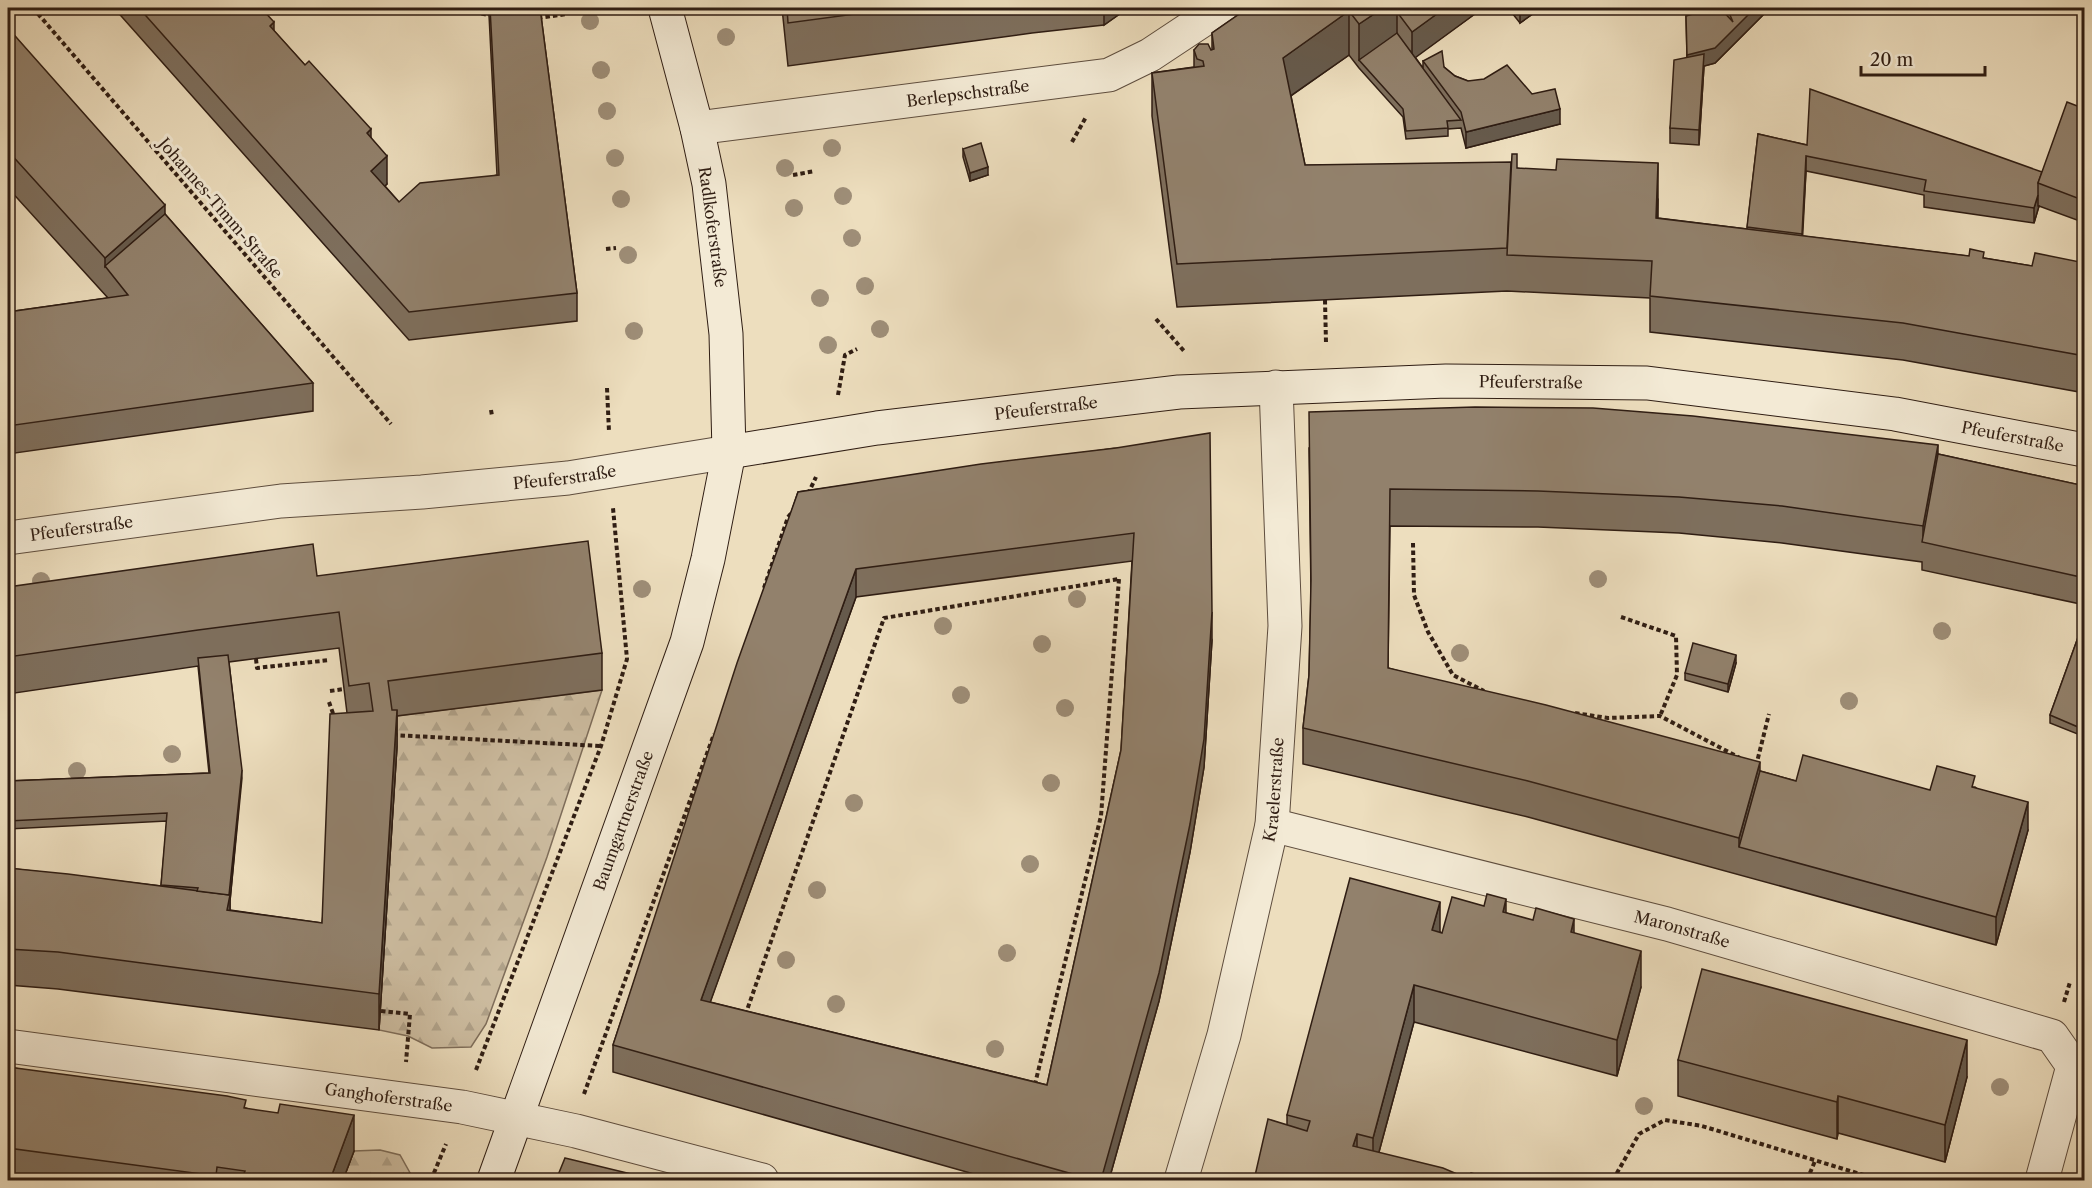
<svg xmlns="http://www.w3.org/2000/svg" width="2092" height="1188" font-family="'Libre Caslon Text',serif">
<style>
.forest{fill:url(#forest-firs);stroke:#7e6d5a;stroke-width:1.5}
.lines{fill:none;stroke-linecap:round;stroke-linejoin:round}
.minor-casing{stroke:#5e4d3e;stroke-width:35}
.tertiary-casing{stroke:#5e4d3e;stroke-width:35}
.secondary-casing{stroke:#2f1d13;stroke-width:35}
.path{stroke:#2f1d13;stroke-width:4;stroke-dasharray:4.5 3;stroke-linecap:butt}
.minor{stroke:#f3ead5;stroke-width:33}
.tertiary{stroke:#f3ead5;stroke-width:33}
.secondary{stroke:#f3ead5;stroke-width:33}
.tree{fill:#9e8e78}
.wall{fill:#7e6f5d;stroke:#2f1d13;stroke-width:1.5;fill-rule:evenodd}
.shaded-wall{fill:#665a4c;stroke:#2f1d13;stroke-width:1.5}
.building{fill:#92816c;stroke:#2f1d13;stroke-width:1.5;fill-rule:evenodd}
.labels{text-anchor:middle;stroke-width:6;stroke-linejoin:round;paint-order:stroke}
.street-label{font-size:16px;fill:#2f1d13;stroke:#f3ead5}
</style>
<defs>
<pattern id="forest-firs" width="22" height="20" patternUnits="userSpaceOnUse" patternTransform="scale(1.5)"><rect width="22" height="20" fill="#cdbda1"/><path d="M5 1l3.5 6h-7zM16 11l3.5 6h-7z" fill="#b0a28a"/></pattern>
</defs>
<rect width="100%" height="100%" fill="#eddebe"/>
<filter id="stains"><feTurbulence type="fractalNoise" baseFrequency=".00333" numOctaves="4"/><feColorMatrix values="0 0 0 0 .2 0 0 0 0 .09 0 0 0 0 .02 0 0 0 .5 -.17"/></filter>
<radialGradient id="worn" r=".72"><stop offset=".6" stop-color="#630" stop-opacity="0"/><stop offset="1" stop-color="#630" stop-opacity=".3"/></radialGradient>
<!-- forest -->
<g class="forest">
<path d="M 602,690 L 547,857 L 486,1024 L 471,1047 L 432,1048 L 408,1036 L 379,1030 L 397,747 L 388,717 Z"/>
<path d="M 380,1150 L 400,1155 L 414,1180 L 343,1180 L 354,1151 Z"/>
</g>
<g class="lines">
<!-- minor casing -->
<g class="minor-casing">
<g id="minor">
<path id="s1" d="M 697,128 L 1109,75 L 1150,55 L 1221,8"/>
<path id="s2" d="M 1272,825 L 1667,924 L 2052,1036 L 2073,1066 L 2042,1180"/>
<path id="s3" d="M 8,1046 L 462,1107 L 576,1131 L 762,1180"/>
<path id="s4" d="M 1181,1180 L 1224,1035 L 1272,825 L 1285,626 L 1276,387"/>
</g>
</g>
<!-- tertiary casing -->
<g class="tertiary-casing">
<g id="tertiary">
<path id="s5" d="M 8,538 L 281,501 L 422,492 L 568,478 L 729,452"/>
</g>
</g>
<!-- secondary casing -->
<g class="secondary-casing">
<g id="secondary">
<path id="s6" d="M 729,452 L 877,428 L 1179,392 L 1446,381 L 1647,383 L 1895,414 L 2084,450"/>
<path id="s7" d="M 494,1180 L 687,642 L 708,559 L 729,452 L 726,334 L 709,184 L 697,128 L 665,8"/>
</g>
</g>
<!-- path -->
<g class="path">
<path d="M 33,8 L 391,424"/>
<path d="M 452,8 L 489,15"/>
<path d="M 538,18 L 567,14"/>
<path d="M 1072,142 L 1086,117"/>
<path d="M 793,175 L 815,171"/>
<path d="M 606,249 L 616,248"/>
<path d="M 1325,300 L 1326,343"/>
<path d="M 1156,319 L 1184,351"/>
<path d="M 607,388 L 609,432"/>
<path d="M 838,395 L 845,355 L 857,349"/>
<path d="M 491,410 L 492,416"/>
<path d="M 808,494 L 816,477"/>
<path d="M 1413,543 L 1414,595 L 1428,632 L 1453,675 L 1484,691"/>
<path d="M 1119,579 L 1101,816 L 1033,1092 L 746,1013 L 884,618 Z"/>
<path d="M 764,588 L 788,517 L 793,511"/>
<path d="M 1621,617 L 1676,636 L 1677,675 L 1660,716"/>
<path d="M 256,659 L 257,668 L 330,660"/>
<path d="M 330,691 L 344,689"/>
<path d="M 329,702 L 335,719"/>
<path d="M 1575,713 L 1608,718 L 1660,716 L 1740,758"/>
<path d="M 393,735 L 601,746"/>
<path d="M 1756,766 L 1769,714"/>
<path d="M 2064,1002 L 2070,982"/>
<path d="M 381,1011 L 410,1014 L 406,1062"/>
<path d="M 476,1070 L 601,746 L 627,659 L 613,508"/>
<path d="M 584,1094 L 714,734"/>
<path d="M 1470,1174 L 1491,1180"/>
<path d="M 431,1180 L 446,1144"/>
<path d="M 1613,1180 L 1639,1134 L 1665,1120 L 1702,1126 L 1880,1180"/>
<path d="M 1807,1180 L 1815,1161"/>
</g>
<!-- minor -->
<use href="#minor" class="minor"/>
<!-- tertiary -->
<use href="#tertiary" class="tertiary"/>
<!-- secondary -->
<use href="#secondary" class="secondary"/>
</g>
<!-- trees -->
<g class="tree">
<circle cx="590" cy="21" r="9"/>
<circle cx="726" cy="37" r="9"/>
<circle cx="601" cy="70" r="9"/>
<circle cx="607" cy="111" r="9"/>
<circle cx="832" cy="148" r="9"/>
<circle cx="615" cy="158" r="9"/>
<circle cx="785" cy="168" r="9"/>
<circle cx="843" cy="196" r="9"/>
<circle cx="621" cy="199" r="9"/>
<circle cx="794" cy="208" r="9"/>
<circle cx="852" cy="238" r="9"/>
<circle cx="628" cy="255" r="9"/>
<circle cx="865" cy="286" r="9"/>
<circle cx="820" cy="298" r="9"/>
<circle cx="880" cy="329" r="9"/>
<circle cx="634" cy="331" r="9"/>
<circle cx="828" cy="345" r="9"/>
<circle cx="1598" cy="579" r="9"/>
<circle cx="41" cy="581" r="9"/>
<circle cx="642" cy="589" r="9"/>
<circle cx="1077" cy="599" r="9"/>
<circle cx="943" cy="626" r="9"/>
<circle cx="1942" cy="631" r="9"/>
<circle cx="1042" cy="644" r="9"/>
<circle cx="1460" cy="653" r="9"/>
<circle cx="961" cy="695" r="9"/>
<circle cx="1849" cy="701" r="9"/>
<circle cx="1065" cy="708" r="9"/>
<circle cx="172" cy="754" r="9"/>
<circle cx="77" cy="771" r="9"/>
<circle cx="1051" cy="783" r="9"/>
<circle cx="854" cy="803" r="9"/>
<circle cx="1030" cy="864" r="9"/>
<circle cx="817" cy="890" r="9"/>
<circle cx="1007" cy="953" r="9"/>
<circle cx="786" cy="960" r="9"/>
<circle cx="836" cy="1004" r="9"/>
<circle cx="995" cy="1049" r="9"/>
<circle cx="2000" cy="1087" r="9"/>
<circle cx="1644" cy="1106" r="9"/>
</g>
<!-- wall -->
<g class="wall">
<path d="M 114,8 L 261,8 L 274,31 L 371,138 L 387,184 L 385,186 L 399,202 L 497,175 L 489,15 L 471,8 L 540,8 L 577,293 L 577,321 L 409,340 Z"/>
<path d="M 782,8 L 1128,8 L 1104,25 L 1032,33 L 788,66 Z"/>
<path d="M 1248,8 L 1483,8 L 1415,57 L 1423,68 L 1423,61 L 1444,67 L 1455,76 L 1468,81 L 1532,94 L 1560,124 L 1466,148 L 1461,128 L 1448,129 L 1448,136 L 1406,139 L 1403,117 L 1359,68 L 1349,55 L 1291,96 L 1305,165 L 1517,168 L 1658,199 L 1658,218 L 1747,229 L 1758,134 L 1807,145 L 2042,172 L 2085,109 L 2085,223 L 2039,206 L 2034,223 L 1924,207 L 1924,195 L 1806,171 L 1802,236 L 1984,258 L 2032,266 L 2085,263 L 2085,393 L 1903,360 L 1650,332 L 1650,298 L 1507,291 L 1177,307 L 1152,116 L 1152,73 L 1194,67 L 1194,50 L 1212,50 L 1212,33 Z"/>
<path d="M 1508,8 L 1541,8 L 1520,23 Z"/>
<path d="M 1726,8 L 1770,8 L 1715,63 L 1704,66 L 1699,145 L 1670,143 L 1670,128 L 1687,58 L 1686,16 L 1726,14 Z"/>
<path d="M 8,28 L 165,214 L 313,383 L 313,411 L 8,454 L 8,312 L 108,298 L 8,188 Z"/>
<path d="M 963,149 L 988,175 L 970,181 L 963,157 Z"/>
<path d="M 1116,448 L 1212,640 L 1204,767 L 1190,852 L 1159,1001 L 1109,1180 L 995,1180 L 613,1072 L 613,1045 L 798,492 ZM 1132,561 L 1121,750 L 1047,1085 L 710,1002 L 856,597 Z"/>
<path d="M 1309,448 L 1938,454 L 2085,486 L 2085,605 L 1922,570 L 1922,562 L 1782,543 L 1679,533 L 1538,527 L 1390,526 L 1388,668 L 1796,781 L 1930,790 L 1975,787 L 2028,830 L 1996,945 L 1528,817 L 1303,764 L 1303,728 L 1309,675 L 1311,591 Z"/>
<path d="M 317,576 L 602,653 L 602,690 L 397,716 L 397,746 L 379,1030 L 58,989 L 8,985 L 8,868 L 161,886 L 167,821 L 8,829 L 8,781 L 209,773 L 198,666 L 8,694 L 8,587 ZM 339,648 L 347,713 L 322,923 L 230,910 L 230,901 L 242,778 L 229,662 Z"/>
<path d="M 2085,618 L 2085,737 L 2050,723 L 2050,715 Z"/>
<path d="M 1736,663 L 1728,692 L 1685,680 L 1685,673 Z"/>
<path d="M 1506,913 L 1574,933 L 1641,987 L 1617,1076 L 1414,1022 L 1379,1152 L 1254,1180 L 1287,1125 L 1287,1115 L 1440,932 L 1442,933 Z"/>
<path d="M 1678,1060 L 1967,1077 L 1945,1162 L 1838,1133 L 1837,1139 L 1678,1096 Z"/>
<path d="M 8,1067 L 246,1108 L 354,1151 L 343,1180 L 8,1180 Z"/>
</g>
<!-- shaded-wall -->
<g class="shaded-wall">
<path d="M 1104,8 L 1128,8 L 1104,25 Z"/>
<path d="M 1383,8 L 1397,8 L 1397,41 L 1359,60 L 1359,24 Z"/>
<path d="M 1445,8 L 1483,8 L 1412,60 L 1412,32 Z"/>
<path d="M 1520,8 L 1541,8 L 1520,23 Z"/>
<path d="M 1755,8 L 1770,8 L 1715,63 L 1704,66 L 1699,145 L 1699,130 L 1687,71 L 1687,55 Z"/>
<path d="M 1349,11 L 1349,55 L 1283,101 L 1283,58 Z"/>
<path d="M 274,22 L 274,50 L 270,26 Z"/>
<path d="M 1560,109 L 1560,124 L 1466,148 L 1466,132 Z"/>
<path d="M 371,129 L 371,157 L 367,133 Z"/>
<path d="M 387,156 L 387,184 L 371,199 L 371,171 Z"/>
<path d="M 1806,156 L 1806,171 L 1802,249 L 1802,234 Z"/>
<path d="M 1658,163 L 1658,199 L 1656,254 L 1656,218 Z"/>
<path d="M 988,167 L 988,175 L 970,181 L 970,173 Z"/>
<path d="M 2038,195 L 2038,206 L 2039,206 L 2034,223 L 2034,208 Z"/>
<path d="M 165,205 L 165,242 L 105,267 L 105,258 Z"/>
<path d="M 1938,445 L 1938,481 L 1923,542 L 1923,526 Z"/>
<path d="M 856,569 L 856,597 L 701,1028 L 701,1000 Z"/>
<path d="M 1212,612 L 1212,640 L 1204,767 L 1190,852 L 1159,1001 L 1109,1180 L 1101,1180 Z"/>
<path d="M 1736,655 L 1736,663 L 1728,692 L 1728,684 Z"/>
<path d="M 397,710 L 397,746 L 379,1030 L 379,994 Z"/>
<path d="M 1760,762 L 1760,799 L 1739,847 L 1739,838 Z"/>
<path d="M 242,770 L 230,901 L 230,932 L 227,910 Z"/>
<path d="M 2028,802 L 2028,830 L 1996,945 L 1996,917 Z"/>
<path d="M 1506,899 L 1506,936 L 1503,912 Z"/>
<path d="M 1440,902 L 1440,938 L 1432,930 Z"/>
<path d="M 1574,919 L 1574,955 L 1571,932 Z"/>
<path d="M 1641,951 L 1641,987 L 1617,1076 L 1617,1040 Z"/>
<path d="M 1414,985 L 1414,1022 L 1373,1174 L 1373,1138 Z"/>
<path d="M 1967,1040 L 1967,1077 L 1945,1162 L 1945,1125 Z"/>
<path d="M 1838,1096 L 1838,1133 L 1837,1139 L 1837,1102 Z"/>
<path d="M 354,1115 L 354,1151 L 343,1180 L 330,1180 Z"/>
<path d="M 1357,1134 L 1357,1170 L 1353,1146 Z"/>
</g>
<!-- building -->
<g class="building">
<path d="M 139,8 L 261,8 L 274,22 L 270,26 L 305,65 L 309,61 L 371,129 L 367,133 L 387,156 L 371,171 L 399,202 L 420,183 L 499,175 L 490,8 L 540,8 L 577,293 L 409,312 Z"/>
<path d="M 787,8 L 900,8 L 788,23 Z"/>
<path d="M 1248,8 L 1383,8 L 1359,24 L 1349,11 L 1283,58 L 1305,165 L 1511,162 L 1507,248 L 1177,264 L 1152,73 L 1204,66 L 1203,61 L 1197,59 L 1194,50 L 1199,44 L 1208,44 L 1211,50 L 1214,49 L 1212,33 Z"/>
<path d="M 1397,8 L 1445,8 L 1412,32 L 1397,12 Z"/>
<path d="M 1713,8 L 1720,8 L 1733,22 L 1727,8 L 1755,8 L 1715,48 L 1687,55 L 1686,16 Z"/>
<path d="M 8,28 L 165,205 L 105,258 L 8,151 Z"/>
<path d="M 1397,33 L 1461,120 L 1447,121 L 1448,128 L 1406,131 L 1403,109 L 1359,60 Z"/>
<path d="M 1442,51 L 1444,67 L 1455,76 L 1468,81 L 1484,79 L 1507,65 L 1532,94 L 1555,89 L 1560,109 L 1466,132 L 1461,112 L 1423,61 Z"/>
<path d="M 1704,54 L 1699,130 L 1670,128 L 1674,60 Z"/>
<path d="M 1810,89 L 2042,172 L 2038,183 L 2038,195 L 2034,208 L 1924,191 L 1926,180 L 1806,156 L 1802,234 L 1747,227 L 1758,134 L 1807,145 Z"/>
<path d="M 2067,102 L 2085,109 L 2085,201 L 2038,183 Z"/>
<path d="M 981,143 L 988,167 L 970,173 L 963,149 Z"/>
<path d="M 1512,154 L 1517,154 L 1517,168 L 1556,170 L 1557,159 L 1658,163 L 1656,218 L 1969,256 L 1970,249 L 1984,252 L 1983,258 L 2032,266 L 2035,253 L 2085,263 L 2085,356 L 1903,323 L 1650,296 L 1652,261 L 1507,255 Z"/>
<path d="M 165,214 L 313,383 L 8,426 L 8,312 L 128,295 L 105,266 Z"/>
<path d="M 1475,407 L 1593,408 L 1693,416 L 1938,445 L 1923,526 L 1782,506 L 1679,497 L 1538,491 L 1390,489 L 1388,668 L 1546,705 L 1760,762 L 1739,838 L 1528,781 L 1303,728 L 1309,675 L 1311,580 L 1309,412 Z"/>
<path d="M 1210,433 L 1212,612 L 1204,739 L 1190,824 L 1159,973 L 1101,1180 L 1094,1180 L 613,1045 L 737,663 L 798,492 L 981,464 L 1116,448 ZM 1134,533 L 1121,750 L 1047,1085 L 701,1000 L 856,569 Z"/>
<path d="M 1938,454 L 2085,486 L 2085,578 L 1922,542 Z"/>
<path d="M 588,541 L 602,653 L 388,681 L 392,710 L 397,710 L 379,994 L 58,952 L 8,949 L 8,868 L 68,874 L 230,895 L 227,910 L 322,923 L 330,714 L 373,711 L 369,683 L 349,686 L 339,612 L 198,630 L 8,657 L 8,587 L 313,544 L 317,576 Z"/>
<path d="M 2085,618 L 2085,730 L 2050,715 Z"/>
<path d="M 1693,643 L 1736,655 L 1728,684 L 1685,673 Z"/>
<path d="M 228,655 L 242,770 L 229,895 L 197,891 L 198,888 L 161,885 L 167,813 L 8,821 L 8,781 L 210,773 L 198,658 Z"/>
<path d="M 1803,755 L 1930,790 L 1937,766 L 1975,776 L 1972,787 L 2028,802 L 1996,917 L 1739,847 L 1760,771 L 1796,781 Z"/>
<path d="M 1350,878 L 1440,902 L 1432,930 L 1442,933 L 1452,897 L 1484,906 L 1487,894 L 1506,899 L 1503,912 L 1533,920 L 1536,908 L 1574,919 L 1571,932 L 1641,951 L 1617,1040 L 1414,985 L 1373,1138 L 1357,1134 L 1353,1146 L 1443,1168 L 1471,1180 L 1254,1180 L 1268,1119 L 1307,1131 L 1310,1121 L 1287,1115 Z"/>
<path d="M 1702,969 L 1967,1040 L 1945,1125 L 1838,1096 L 1837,1102 L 1678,1060 Z"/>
<path d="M 8,1067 L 227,1096 L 246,1100 L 244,1108 L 278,1113 L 280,1104 L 354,1115 L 330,1180 L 241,1180 L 245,1171 L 217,1167 L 216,1176 L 8,1148 Z"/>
<path d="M 565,1158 L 656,1180 L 556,1180 Z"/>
</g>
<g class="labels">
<!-- street labels -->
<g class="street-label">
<text dy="6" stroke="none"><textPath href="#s1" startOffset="273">Berlepschstraße</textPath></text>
<text transform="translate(221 208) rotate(49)" y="6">Johannes-Timm-Straße</text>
<text transform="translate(713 227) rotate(82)" y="6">Radlkoferstraße</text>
<text dy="6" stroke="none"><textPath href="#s6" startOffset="806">Pfeuferstraße</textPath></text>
<text dy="6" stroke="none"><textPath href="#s6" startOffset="320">Pfeuferstraße</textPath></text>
<text dy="6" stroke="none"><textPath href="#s6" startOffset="1292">Pfeuferstraße</textPath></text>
<text dy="6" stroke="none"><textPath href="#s5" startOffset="560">Pfeuferstraße</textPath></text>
<text dy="6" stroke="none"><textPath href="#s5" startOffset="74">Pfeuferstraße</textPath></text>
<text dy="6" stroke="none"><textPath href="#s4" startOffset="402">Kraelerstraße</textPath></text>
<text dy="6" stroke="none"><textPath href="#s7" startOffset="382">Baumgartnerstraße</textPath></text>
<text dy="6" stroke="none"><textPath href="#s2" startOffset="423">Maronstraße</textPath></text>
<text dy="6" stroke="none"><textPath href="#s3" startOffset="384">Ganghoferstraße</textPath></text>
</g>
</g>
<!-- margin -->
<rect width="2092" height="1188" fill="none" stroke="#eddebe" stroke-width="30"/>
<rect x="9" y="9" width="2074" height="1170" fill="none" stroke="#2f1d13" stroke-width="3"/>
<rect x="15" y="15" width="2062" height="1158" fill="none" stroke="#2f1d13" stroke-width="1.5"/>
<!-- scale -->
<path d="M1861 66v9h124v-9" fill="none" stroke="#2f1d13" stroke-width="3"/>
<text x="1870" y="66" font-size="18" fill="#2f1d13" stroke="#f3ead5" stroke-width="4.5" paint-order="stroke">20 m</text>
<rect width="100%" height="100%" filter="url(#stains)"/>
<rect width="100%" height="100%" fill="url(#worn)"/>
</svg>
